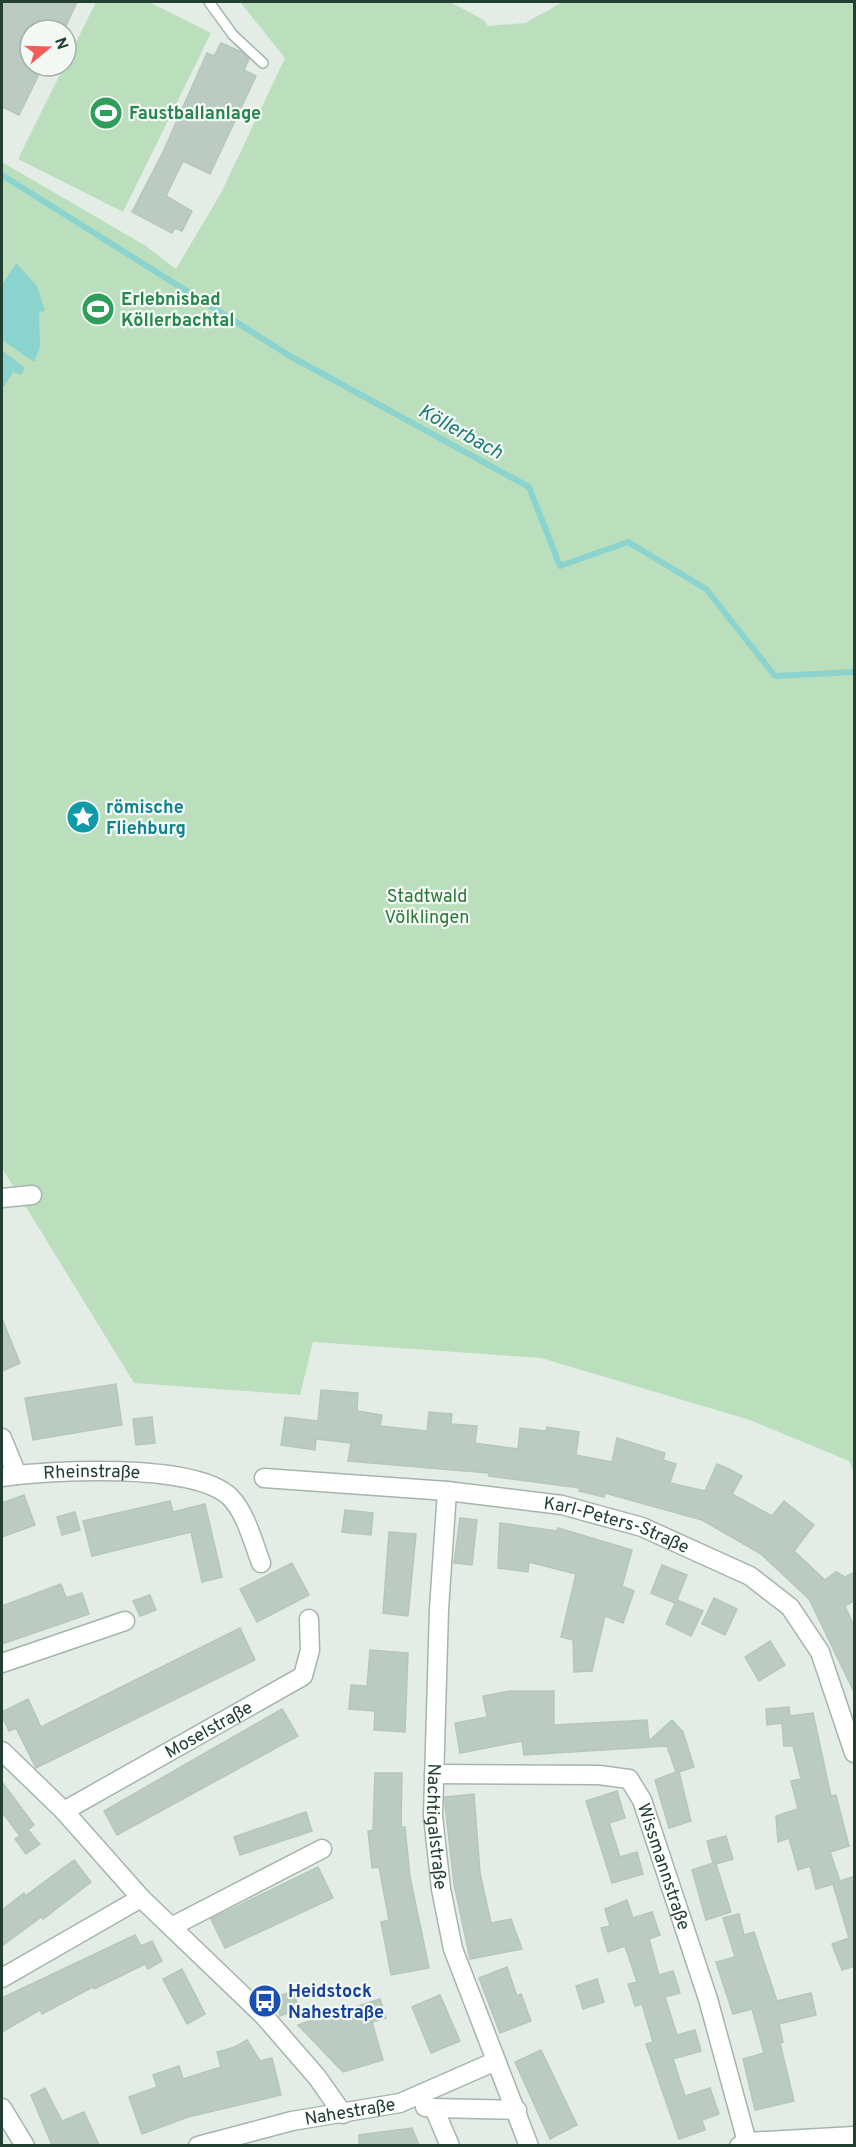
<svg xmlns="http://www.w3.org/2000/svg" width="856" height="2147" font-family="Overpass,sans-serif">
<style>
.green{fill:#bbdfbd}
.water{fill:#8ad3ce}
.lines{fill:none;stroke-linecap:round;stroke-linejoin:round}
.stream{stroke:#8ad3ce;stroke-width:6}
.building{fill:#bbcbc1;stroke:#b5c7bb;stroke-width:1.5}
.service-casing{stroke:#a5b5ac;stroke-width:12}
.minor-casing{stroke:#a5b5ac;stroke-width:21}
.service{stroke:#fff;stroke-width:9}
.minor{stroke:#fff;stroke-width:18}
.labels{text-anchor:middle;stroke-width:4.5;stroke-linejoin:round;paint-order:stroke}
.leisure-label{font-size:18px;font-weight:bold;fill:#27864d;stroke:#f4f9f5;text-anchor:start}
.culture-label{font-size:18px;font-weight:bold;fill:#0d838f;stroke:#f4f9f5;text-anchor:start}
.park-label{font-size:18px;fill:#2b7737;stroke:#f4f9f5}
.street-label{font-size:18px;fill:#223f31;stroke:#f4f9f5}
.transit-label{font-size:18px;font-weight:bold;fill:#164399;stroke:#f4f9f5;text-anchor:start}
.water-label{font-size:20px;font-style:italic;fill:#1b7c77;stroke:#f4f9f5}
</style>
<rect width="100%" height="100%" fill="#e3ede6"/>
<!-- green -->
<g class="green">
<path d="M 96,2 L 149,2 L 211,33 L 123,212 L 18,159 Z"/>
<path d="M 240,2 L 450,2 L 484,20 L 488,26 L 525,23 L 563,2 L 854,2 L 854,1473 L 849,1461 L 750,1420 L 541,1358 L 313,1342 L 300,1395 L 134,1383 L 2,1168 L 2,162 L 146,246 L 176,269 L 221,193 L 285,58 Z"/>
</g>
<!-- water -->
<g class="water">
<path d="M 16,263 L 37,286 L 45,311 L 39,312 L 40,347 L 34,362 L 2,340 L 2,285 Z"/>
<path d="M 2,350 L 25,368 L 21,375 L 13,372 L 2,390 Z"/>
</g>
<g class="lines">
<!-- stream -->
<path class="stream" d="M 2,175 L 290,356 L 529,487 L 560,566 L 628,542 L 706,589 L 775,676 L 854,672"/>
</g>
<!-- building -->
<g class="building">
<path d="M 2,2 L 77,2 L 64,30 L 30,30 L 30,66 L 43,66 L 19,115 L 2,107 Z"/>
<path d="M 221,43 L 242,52 L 249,59 L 244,70 L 256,76 L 210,174 L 183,161 L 166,196 L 192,211 L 182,231 L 175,228 L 172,233 L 132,212 L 163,152 L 207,53 L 214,56 Z"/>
<path d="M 2,1319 L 20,1363 L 2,1371 Z"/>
<path d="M 116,1384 L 122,1425 L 33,1440 L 25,1398 Z"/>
<path d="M 321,1390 L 358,1393 L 357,1411 L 382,1415 L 380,1426 L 427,1431 L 429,1412 L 452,1414 L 451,1424 L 477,1426 L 475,1443 L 518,1449 L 520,1428 L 546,1431 L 547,1427 L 579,1432 L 576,1455 L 612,1462 L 617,1438 L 665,1453 L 663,1460 L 676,1464 L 670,1483 L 705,1491 L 717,1464 L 729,1469 L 742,1476 L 732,1494 L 772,1516 L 784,1501 L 814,1525 L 794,1551 L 825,1580 L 836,1572 L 845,1577 L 855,1572 L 855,1600 L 845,1606 L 855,1628 L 855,1694 L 809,1599 L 761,1554 L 702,1520 L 605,1493 L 604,1497 L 579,1491 L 580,1488 L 489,1476 L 489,1473 L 348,1461 L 351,1443 L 316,1439 L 315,1450 L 281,1445 L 285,1417 L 318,1421 Z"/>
<path d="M 152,1417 L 155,1443 L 136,1445 L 133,1419 Z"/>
<path d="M 24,1495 L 35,1525 L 2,1537 L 2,1503 Z"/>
<path d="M 170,1501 L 173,1512 L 205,1504 L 222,1577 L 202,1582 L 191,1532 L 92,1556 L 83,1521 Z"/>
<path d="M 345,1510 L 373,1513 L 371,1535 L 342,1532 Z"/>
<path d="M 75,1512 L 80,1530 L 62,1535 L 57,1517 Z"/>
<path d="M 460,1518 L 477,1520 L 472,1565 L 454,1563 Z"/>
<path d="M 500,1523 L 557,1531 L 558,1528 L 632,1550 L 622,1586 L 634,1591 L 623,1623 L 605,1616 L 592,1671 L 574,1672 L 573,1640 L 561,1637 L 576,1574 L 529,1562 L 528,1572 L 498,1568 Z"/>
<path d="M 389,1532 L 416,1534 L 408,1616 L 383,1613 Z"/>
<path d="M 292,1563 L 309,1595 L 257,1622 L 240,1589 Z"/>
<path d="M 662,1565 L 687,1575 L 677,1600 L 703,1611 L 691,1636 L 666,1624 L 675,1603 L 651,1593 Z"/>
<path d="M 61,1584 L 66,1598 L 82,1593 L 89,1614 L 2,1644 L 2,1606 Z"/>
<path d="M 150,1595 L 156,1610 L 140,1616 L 133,1601 Z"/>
<path d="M 714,1598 L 737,1609 L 725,1635 L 702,1624 Z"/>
<path d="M 240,1628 L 255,1660 L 36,1768 L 16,1728 L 9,1731 L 2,1716 L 2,1712 L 28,1699 L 41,1727 Z"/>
<path d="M 770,1641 L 785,1665 L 759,1681 L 745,1657 Z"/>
<path d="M 370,1650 L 408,1653 L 405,1732 L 374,1730 L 375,1711 L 349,1709 L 351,1685 L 367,1686 Z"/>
<path d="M 510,1691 L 554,1691 L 554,1725 L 647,1720 L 649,1741 L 672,1720 L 683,1732 L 694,1767 L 679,1772 L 691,1821 L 669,1828 L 655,1780 L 676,1772 L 667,1746 L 524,1755 L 522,1741 L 460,1753 L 455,1723 L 487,1717 L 483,1696 Z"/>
<path d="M 789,1707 L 790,1716 L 813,1713 L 831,1796 L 836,1795 L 849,1846 L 830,1852 L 840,1881 L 855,1876 L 855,1966 L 842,1970 L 832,1944 L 849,1938 L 833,1884 L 816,1889 L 810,1866 L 798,1870 L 789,1838 L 778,1842 L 776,1816 L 798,1809 L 791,1781 L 801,1779 L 793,1746 L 784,1746 L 782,1723 L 767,1725 L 766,1709 Z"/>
<path d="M 282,1709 L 298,1736 L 117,1835 L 104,1811 Z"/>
<path d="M 375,1773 L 402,1773 L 401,1827 L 405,1827 L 410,1877 L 429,1968 L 391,1975 L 381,1922 L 389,1920 L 379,1867 L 372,1868 L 368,1831 L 373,1830 Z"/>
<path d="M 2,1782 L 34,1825 L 28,1830 L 40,1844 L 26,1854 L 15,1839 L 20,1836 L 2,1812 Z"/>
<path d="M 617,1791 L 625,1818 L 609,1823 L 620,1857 L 637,1852 L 643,1874 L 612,1883 L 586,1801 Z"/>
<path d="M 474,1794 L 480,1873 L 491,1923 L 511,1919 L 522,1949 L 470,1959 L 454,1884 L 445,1805 L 445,1797 Z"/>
<path d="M 306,1812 L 312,1831 L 240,1855 L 234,1837 Z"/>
<path d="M 726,1836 L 733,1859 L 716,1864 L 731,1912 L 706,1920 L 692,1870 L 713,1863 L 707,1841 Z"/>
<path d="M 74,1860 L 91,1882 L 43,1919 L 41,1917 L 2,1946 L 2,1910 L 24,1893 L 25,1896 Z"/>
<path d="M 318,1867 L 333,1898 L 225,1948 L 211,1919 Z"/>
<path d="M 627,1900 L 633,1918 L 652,1912 L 660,1935 L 649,1939 L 659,1975 L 673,1971 L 680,1993 L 665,1997 L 677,2035 L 695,2030 L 701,2051 L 673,2059 L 685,2096 L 710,2088 L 719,2114 L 702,2120 L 705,2130 L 679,2139 L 646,2044 L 653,2042 L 642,2004 L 635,2006 L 628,1984 L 637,1982 L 625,1946 L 608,1952 L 601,1928 L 610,1926 L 605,1909 Z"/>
<path d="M 739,1914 L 744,1935 L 754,1932 L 777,2001 L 811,1993 L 816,2015 L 779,2024 L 783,2042 L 780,2043 L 794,2101 L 755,2110 L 743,2059 L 764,2053 L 752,2009 L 733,2014 L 716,1962 L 735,1957 L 723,1918 Z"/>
<path d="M 135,1935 L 141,1946 L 152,1941 L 162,1961 L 148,1969 L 145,1964 L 94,1989 L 93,1987 L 42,2014 L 40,2010 L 2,2032 L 2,1998 Z"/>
<path d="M 507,1967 L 517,1996 L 521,1994 L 531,2021 L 500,2033 L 479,1978 Z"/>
<path d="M 182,1969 L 205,2014 L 187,2024 L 163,1979 Z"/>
<path d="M 597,1979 L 604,2002 L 583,2009 L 576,1986 Z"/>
<path d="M 293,1991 L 299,2009 L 280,2016 L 274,1998 Z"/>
<path d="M 440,1995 L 460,2041 L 431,2053 L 412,2007 Z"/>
<path d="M 380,1999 L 386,2018 L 372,2022 L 383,2060 L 343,2072 L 298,2025 L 348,2006 L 349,2009 Z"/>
<path d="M 247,2040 L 260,2061 L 272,2058 L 281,2095 L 188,2117 L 142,2134 L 129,2097 L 157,2087 L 153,2075 L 179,2066 L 183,2079 L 221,2067 L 217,2052 L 235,2047 Z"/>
<path d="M 541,2050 L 577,2125 L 550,2139 L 515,2062 Z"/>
<path d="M 45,2088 L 62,2121 L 84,2112 L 99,2145 L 52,2145 L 31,2095 Z"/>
<path d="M 412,2128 L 419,2145 L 359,2145 L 359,2135 Z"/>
</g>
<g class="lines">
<!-- service casing -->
<g class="service-casing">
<path id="service" d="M 209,2 L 233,35 L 263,63"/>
</g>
<!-- minor casing -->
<g class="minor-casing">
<g id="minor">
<path d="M 2,1198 L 32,1195"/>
<path d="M 2,1438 L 17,1475"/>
<path id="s1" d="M 2,1477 C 49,1470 195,1462 230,1497 C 246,1513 253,1542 261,1563"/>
<path id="s2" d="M 264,1478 L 447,1491 L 562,1505 L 642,1527 L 750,1576 L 790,1607 L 820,1652 L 854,1753"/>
<path id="s3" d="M 447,1491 L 439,1609 L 433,1816 L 441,1889 L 453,1949 L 529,2146"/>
<path d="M 2,1663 L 125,1621"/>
<path d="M 2,1751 L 64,1811 L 141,1898 L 264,2016 L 317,2077 L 343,2114"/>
<path id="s4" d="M 434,1774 L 599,1775 L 629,1779 L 642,1800 L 708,1999 L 747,2142"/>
<path id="s5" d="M 64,1811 L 303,1676 L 310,1650 L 309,1619"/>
<path d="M 173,1926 L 322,1849"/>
<path d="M 2,1978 L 141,1898"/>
<path d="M 425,2107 L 434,2108 L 450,2146"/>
<path d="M 2,2108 L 25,2146"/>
<path d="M 434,2108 L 517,2110"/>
<path id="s6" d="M 198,2146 L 292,2121 L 400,2103 L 496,2061"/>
<path d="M 739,2146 L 747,2142 L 854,2136"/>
</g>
</g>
<!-- service -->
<use href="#service" class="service"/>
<!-- minor -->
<use href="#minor" class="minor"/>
</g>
<!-- icons -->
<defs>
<g id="stadium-disc" transform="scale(1.725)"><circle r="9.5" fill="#2e9e5b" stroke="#f4f9f5"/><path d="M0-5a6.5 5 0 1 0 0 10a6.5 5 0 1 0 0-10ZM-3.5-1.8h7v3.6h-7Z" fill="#fff"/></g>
<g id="sight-disc" transform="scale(1.725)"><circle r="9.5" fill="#0f9aa8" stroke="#f4f9f5"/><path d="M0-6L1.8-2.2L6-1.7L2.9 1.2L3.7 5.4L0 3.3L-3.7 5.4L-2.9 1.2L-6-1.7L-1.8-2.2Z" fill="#fff"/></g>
<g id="bus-disc" transform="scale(1.725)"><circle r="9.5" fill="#1a4fb4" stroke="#f4f9f5"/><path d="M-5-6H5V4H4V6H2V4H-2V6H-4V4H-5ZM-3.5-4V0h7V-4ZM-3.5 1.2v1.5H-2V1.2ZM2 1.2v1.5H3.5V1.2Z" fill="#fff"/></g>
</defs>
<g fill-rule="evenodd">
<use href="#stadium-disc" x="106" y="113"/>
<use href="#stadium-disc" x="98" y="309"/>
<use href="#sight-disc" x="83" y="817"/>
<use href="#bus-disc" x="265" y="2001"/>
</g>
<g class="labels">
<!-- leisure labels -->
<g class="leisure-label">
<text x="129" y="119">Faustballanlage</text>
<text x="121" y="305">Erlebnisbad<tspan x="121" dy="21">Köllerbachtal</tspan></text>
</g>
<!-- culture labels -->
<g class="culture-label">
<text x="106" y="813">römische<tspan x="106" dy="21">Fliehburg</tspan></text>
</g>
<!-- park labels -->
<g class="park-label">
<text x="427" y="902">Stadtwald<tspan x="427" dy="21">Völklingen</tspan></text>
</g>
<!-- street labels -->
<g class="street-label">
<text dy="6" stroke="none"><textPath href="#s1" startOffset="90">Rheinstraße</textPath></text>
<text dy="6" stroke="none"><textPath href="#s2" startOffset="357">Karl-Peters-Straße</textPath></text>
<text dy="6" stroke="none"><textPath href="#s5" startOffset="166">Moselstraße</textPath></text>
<text dy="6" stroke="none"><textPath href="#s3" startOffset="336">Nachtigalstraße</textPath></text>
<text dy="6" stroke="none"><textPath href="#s4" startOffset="290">Wissmannstraße</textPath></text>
<text dy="6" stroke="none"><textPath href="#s6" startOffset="156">Nahestraße</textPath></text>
</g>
<!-- transit labels -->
<g class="transit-label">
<text x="288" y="1997">Heidstock<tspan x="288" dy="21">Nahestraße</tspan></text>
</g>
<!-- water labels -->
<g class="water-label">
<text transform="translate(461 431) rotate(29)" y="7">Köllerbach</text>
</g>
</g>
<!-- border -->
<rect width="856" height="2147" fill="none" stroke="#223f31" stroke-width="6"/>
<!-- north arrow -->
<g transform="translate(48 48) rotate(71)"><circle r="28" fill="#f4f9f5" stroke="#a0afa7" stroke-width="1.5"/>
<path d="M0-4.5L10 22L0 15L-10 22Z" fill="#f55c59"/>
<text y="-9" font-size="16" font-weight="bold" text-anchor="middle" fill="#223f31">N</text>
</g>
</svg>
